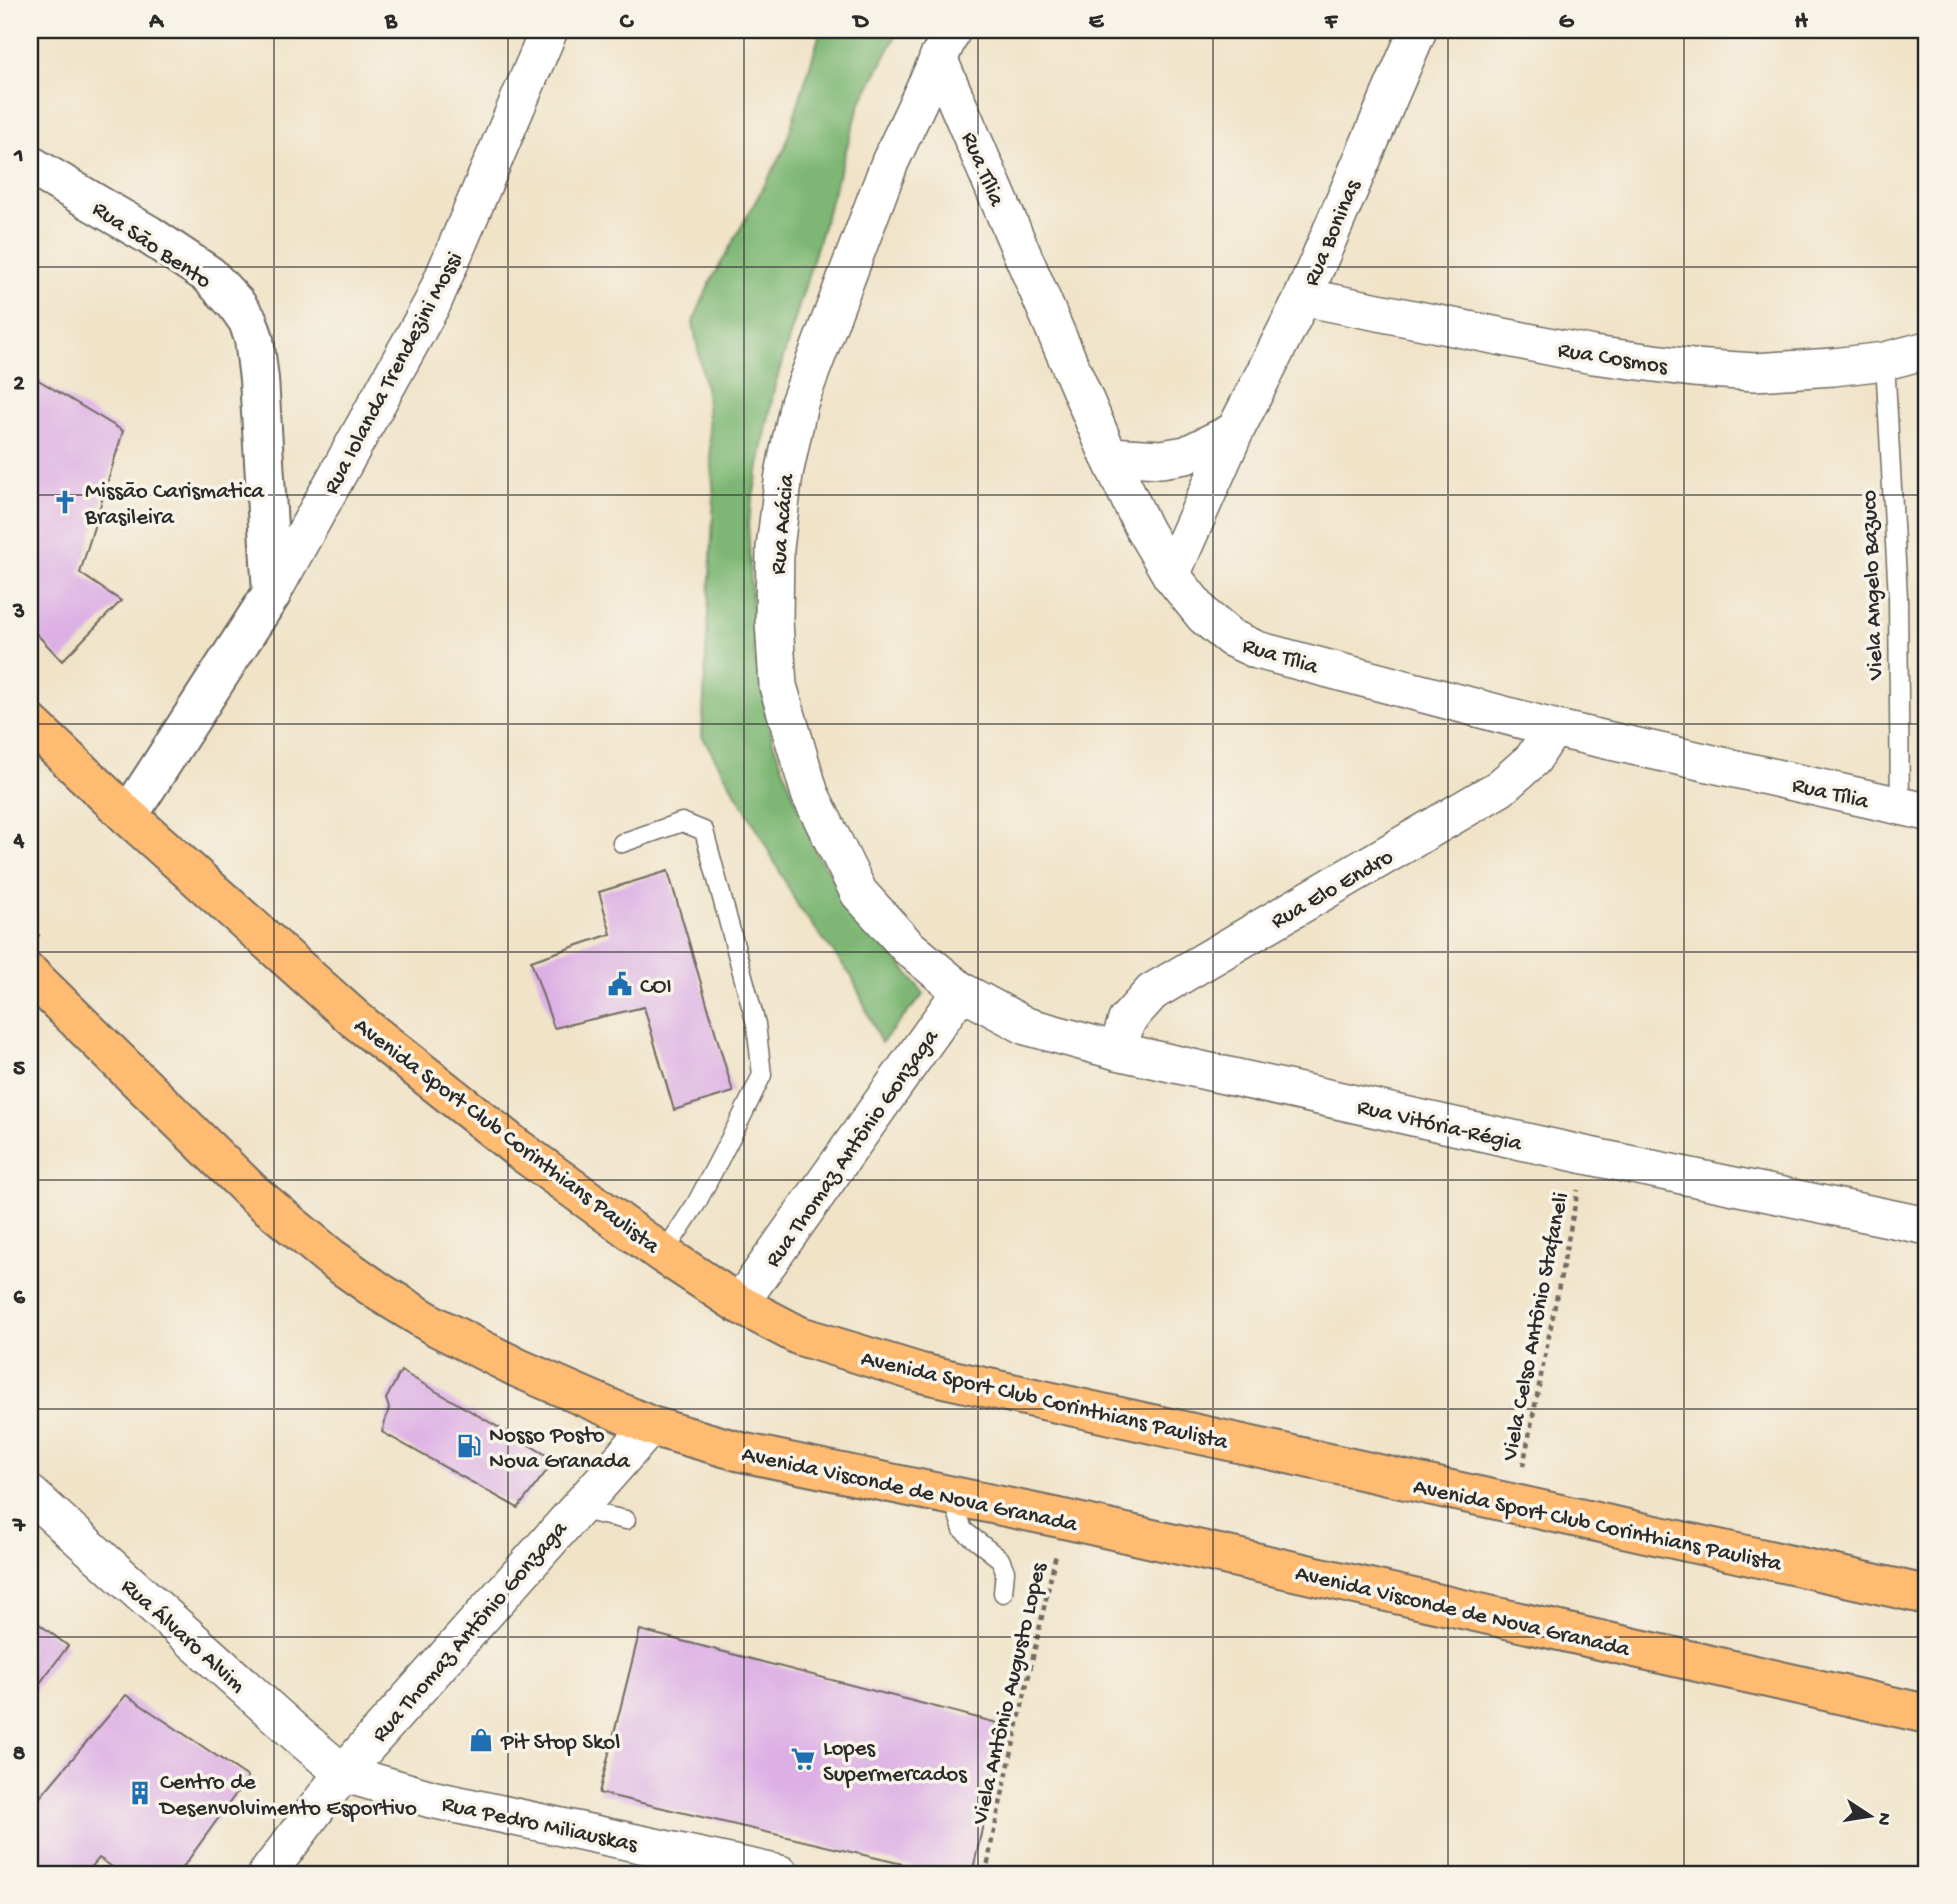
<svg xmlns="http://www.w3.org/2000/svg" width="1957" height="1904" font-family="'Gochi Hand',sans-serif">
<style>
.forest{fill:#7eb775;stroke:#547150;stroke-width:2}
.building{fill:#ddb0e5}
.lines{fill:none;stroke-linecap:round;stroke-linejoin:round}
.service-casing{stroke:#706b62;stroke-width:21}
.minor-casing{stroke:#706b62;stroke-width:40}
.tertiary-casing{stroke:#706b62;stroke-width:42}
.primary-casing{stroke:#706b62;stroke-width:42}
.path{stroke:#706b62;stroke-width:4.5;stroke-dasharray:5 5;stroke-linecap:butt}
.service{stroke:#fff;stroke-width:18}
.minor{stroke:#fff;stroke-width:37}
.tertiary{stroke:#fff;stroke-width:38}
.primary{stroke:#febb71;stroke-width:38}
.grid{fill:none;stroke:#2b2b2b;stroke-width:2;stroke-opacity:0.55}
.labels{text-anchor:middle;stroke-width:7;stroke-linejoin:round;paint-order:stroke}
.street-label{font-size:23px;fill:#2b2b2b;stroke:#f7f3e8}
.poi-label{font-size:23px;fill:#2b2b2b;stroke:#f7f3e8;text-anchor:start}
.neatline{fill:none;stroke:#2b2b2b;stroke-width:2.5}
.grid-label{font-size:23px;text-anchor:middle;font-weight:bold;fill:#2b2b2b}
</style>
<rect width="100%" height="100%" fill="#f7f3e8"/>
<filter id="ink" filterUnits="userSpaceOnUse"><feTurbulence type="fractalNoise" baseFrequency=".0143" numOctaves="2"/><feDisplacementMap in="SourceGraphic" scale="14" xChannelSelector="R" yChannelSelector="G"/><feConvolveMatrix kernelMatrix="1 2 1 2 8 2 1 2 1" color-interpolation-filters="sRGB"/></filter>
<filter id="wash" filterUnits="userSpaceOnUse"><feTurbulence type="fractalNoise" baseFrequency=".00686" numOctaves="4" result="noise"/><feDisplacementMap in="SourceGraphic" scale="28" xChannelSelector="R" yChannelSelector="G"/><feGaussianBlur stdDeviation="1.57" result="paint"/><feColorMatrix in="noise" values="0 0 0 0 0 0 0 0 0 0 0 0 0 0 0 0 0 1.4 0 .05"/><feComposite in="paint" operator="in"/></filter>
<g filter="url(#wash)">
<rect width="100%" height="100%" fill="#f0e3c8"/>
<!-- forest -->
<path class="forest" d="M 821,30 L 899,30 L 860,104 L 775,385 L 748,522 L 754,651 L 773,742 L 818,857 L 924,994 L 881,1043 L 852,977 L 798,906 L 757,829 L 702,736 L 714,497 L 706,393 L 693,322 L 710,283 L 784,150 Z"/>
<g id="blocks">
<!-- building -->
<g class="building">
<path d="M 30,375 L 123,431 L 80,573 L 121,601 L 62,661 L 30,627 Z"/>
<path d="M 668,871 L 733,1092 L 674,1110 L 644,1007 L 554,1028 L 531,961 L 611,934 L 599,892 Z"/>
<path d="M 401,1371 L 555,1460 L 518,1508 L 382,1432 L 389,1408 L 386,1399 Z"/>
<path d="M 30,1617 L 68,1646 L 30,1696 Z"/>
<path d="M 640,1630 L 1005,1725 L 972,1874 L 945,1874 L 599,1793 Z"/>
<path d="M 126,1695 L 248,1777 L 178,1874 L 123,1874 L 99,1858 L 86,1874 L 30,1874 L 30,1809 Z"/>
</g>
</g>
</g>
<g filter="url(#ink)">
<use href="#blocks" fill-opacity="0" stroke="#706b62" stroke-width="2"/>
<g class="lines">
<!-- service casing -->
<g class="service-casing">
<g id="service">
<path d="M 1885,361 L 1898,597 L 1900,807"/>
<path d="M 622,843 L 682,822 L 704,831 L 756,1024 L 762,1075 L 741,1118 L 696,1204 L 663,1254"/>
<path d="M 952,1496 L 963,1530 L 1000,1559 L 1005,1571 L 1003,1593"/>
<path d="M 576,1509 L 626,1520"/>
</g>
</g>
<!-- minor casing -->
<g class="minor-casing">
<g id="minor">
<path d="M 952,30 L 890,162 L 799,403 L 784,474 L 775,548 L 774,621 L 778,686 L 810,794 L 859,893 L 908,947 L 961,991 L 1026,1026 L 1117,1051 L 1206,1071 L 1585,1155 L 1927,1226"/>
<path d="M 938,58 L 1109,456 L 1144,529 L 1171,575 L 1204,616 L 1231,638 L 1257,650 L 1553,728 L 1927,812"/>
<path d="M 1303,297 L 1593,355 L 1693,368 L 1755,372 L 1833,367 L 1885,361 L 1927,350"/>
<path d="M 1109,456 L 1161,459 L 1186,455 L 1235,431"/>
<path d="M 1171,575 L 1235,431 L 1303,297 L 1418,30"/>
<path d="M 272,593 L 433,302 L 549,30"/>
<path d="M 1117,1051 L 1127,1020 L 1152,992 L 1500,788 L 1533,759 L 1553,728"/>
<path d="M 739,1304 L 961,991"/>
<path d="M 30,1494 L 299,1736 L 343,1773 L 431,1799 L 780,1874"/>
<path d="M 267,1874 L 343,1773 L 651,1426"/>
</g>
</g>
<!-- tertiary casing -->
<g class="tertiary-casing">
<path id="tertiary" d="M 30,165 L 149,235 L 209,275 L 236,304 L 248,321 L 254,339 L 259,379 L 272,593 L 128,816"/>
</g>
<!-- primary casing -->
<g class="primary-casing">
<g id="primary">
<path d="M 30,723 L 128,816 L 356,1020 L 517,1148 L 663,1254 L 739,1304 L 800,1336 L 921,1373 L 1927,1595"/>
<path d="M 30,974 L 254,1194 L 330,1257 L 381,1293 L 435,1326 L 518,1368 L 651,1426 L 741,1452 L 1064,1519 L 1927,1714"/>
</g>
</g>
<!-- path -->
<g class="path">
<path d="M 30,928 L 39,937"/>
<path d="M 1523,1466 L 1578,1190"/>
<path d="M 986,1874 L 992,1840 L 1056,1554"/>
</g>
<!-- service -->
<use href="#service" class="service"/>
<!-- minor -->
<use href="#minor" class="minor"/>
<!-- tertiary -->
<use href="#tertiary" class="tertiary"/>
<!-- primary -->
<use href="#primary" class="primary"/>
</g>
</g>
<!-- grid -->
<path class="grid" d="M 274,30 L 274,1874M 508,30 L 508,1874M 744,30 L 744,1874M 978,30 L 978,1874M 1213,30 L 1213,1874M 1448,30 L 1448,1874M 1684,30 L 1684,1874M 30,267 L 1927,267M 30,495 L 1927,495M 30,724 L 1927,724M 30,952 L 1927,952M 30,1180 L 1927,1180M 30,1409 L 1927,1409M 30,1637 L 1927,1637"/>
<!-- icons -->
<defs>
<g id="church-bare" transform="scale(1.89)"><path d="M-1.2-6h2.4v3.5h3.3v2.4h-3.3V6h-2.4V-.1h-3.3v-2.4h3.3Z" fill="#1f6fb2" stroke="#f7f3e8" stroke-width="2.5" paint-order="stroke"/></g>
<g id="civic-bare" transform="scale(1.89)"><path d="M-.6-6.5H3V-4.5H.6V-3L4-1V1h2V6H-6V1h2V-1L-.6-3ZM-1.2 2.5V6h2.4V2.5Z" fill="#1f6fb2" stroke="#f7f3e8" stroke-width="2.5" paint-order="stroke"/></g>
<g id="fuel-bare" transform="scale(1.89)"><path d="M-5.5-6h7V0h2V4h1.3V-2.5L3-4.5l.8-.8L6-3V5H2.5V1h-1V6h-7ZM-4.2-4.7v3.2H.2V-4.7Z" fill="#1f6fb2" stroke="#f7f3e8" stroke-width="2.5" paint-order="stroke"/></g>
<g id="shop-bare" transform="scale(1.89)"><path d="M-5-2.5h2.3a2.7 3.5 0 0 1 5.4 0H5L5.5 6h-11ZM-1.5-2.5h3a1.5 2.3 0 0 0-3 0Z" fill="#1f6fb2" stroke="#f7f3e8" stroke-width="2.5" paint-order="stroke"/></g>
<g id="supermarket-bare" transform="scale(1.89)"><path d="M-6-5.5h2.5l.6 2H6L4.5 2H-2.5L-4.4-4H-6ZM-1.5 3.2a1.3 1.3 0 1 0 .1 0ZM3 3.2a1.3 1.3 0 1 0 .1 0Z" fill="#1f6fb2" stroke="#f7f3e8" stroke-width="2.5" paint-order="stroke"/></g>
<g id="building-bare" transform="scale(1.89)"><path d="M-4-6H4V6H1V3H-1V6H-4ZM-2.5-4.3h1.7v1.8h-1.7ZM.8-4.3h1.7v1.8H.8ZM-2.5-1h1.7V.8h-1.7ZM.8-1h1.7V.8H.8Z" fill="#1f6fb2" stroke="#f7f3e8" stroke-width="2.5" paint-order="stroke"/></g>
</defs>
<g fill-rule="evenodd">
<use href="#church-bare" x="65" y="502"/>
<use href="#civic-bare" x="620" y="984"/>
<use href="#fuel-bare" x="469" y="1446"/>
<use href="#shop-bare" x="481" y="1740"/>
<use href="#supermarket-bare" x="803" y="1759"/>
<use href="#building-bare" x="140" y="1793"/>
</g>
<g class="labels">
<!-- street labels -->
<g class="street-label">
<text transform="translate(985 168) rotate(67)" y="8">Rua Tília</text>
<text transform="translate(1330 232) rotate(-67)" y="8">Rua Boninas</text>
<text transform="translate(153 243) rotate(34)" y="8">Rua São Bento</text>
<text transform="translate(1613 356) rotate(9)" y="8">Rua Cosmos</text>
<text transform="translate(391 372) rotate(-62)" y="8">Rua Iolanda Trendezini Mossi</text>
<text transform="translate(780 524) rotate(-85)" y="8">Rua Acácia</text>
<text transform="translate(1870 585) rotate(-92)" y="8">Viela Angelo Bazuco</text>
<text transform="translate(1281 654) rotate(17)" y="8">Rua Tília</text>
<text transform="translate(1831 791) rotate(13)" y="8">Rua Tília</text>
<text transform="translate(1331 887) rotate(-30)" y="8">Rua Elo Endro</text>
<text transform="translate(1440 1123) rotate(13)" y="8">Rua Vitória-Régia</text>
<text transform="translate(508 1134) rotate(37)" y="8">Avenida Sport Club Corinthians Paulista</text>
<text transform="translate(850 1147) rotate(-55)" y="8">Rua Thomaz Antônio Gonzaga</text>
<text transform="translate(1533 1326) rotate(-79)" y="8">Viela Celso Antônio Stafaneli</text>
<text transform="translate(1045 1398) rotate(13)" y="8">Avenida Sport Club Corinthians Paulista</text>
<text transform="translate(910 1487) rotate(12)" y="8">Avenida Visconde de Nova Granada</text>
<text transform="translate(1598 1523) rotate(12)" y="8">Avenida Sport Club Corinthians Paulista</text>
<text transform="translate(1463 1609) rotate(13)" y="8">Avenida Visconde de Nova Granada</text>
<text transform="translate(468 1630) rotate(-49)" y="8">Rua Thomaz Antônio Gonzaga</text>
<text transform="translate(185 1634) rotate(42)" y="8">Rua Álvaro Alvim</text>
<text transform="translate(1007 1693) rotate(-77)" y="8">Viela Antônio Augusto Lopes</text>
<text transform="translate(540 1822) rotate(12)" y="8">Rua Pedro Miliauskas</text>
</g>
<!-- poi labels -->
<g class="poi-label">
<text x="85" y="497">Missão Carismatica<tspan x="85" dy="26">Brasileira</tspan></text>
<text x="640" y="992">COI</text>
<text x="489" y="1441">Nosso Posto<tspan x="489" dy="26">Nova Granada</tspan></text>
<text x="501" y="1748">Pit Stop Skol</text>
<text x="823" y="1754">Lopes<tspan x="823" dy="26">Supermercados</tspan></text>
<text x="160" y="1788">Centro de<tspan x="160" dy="26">Desenvolvimento Esportivo</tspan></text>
</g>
</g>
<!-- margin -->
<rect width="1957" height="1904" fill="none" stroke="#f7f3e8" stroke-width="77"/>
<!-- north arrow -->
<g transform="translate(1870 1816) rotate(102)" stroke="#f7f3e8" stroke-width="5" paint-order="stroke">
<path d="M0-5L12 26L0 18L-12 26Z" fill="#2b2b2b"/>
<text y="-10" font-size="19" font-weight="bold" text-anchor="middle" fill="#2b2b2b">N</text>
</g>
<rect x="38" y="38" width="1880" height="1828" class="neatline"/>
<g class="grid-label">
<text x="156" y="27">A</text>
<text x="391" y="27">B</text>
<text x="626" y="27">C</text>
<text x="861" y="27">D</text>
<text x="1096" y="27">E</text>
<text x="1331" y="27">F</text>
<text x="1566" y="27">G</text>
<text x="1801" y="27">H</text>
<text x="19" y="161">1</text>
<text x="19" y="389">2</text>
<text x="19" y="617">3</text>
<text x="19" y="846">4</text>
<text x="19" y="1074">5</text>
<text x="19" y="1303">6</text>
<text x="19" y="1531">7</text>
<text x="19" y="1759">8</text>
</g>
</svg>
